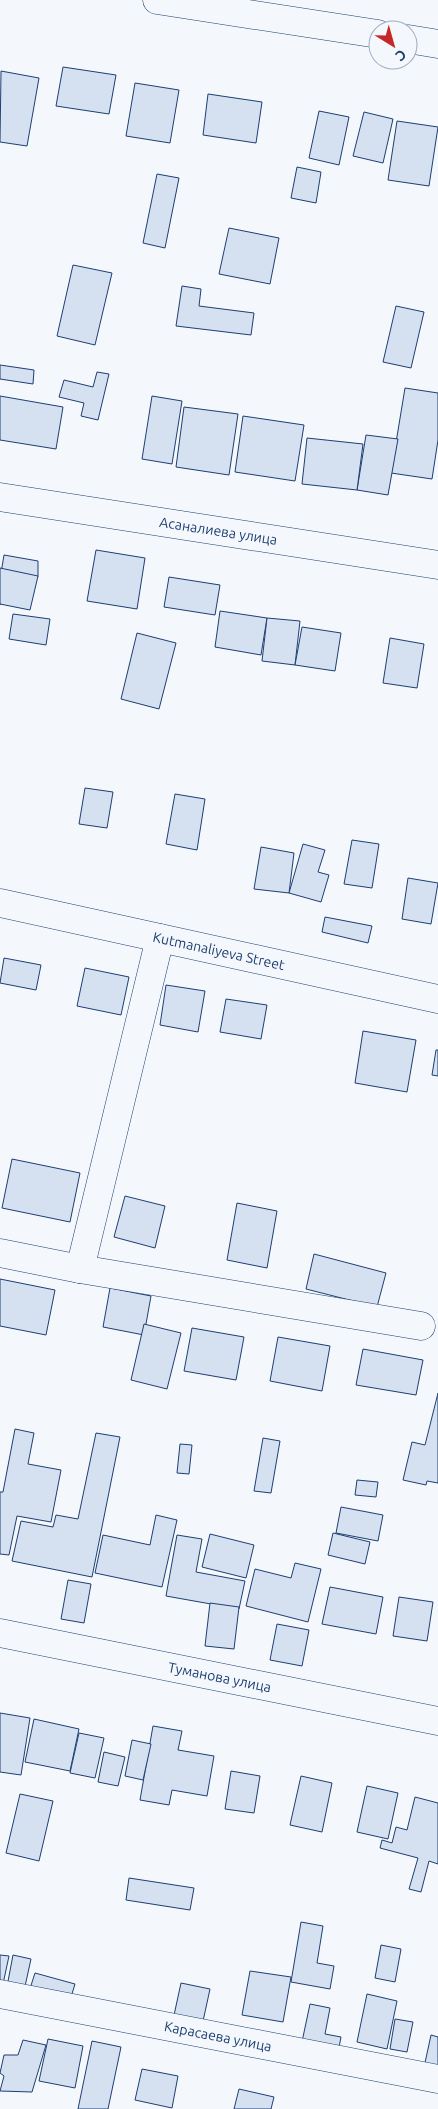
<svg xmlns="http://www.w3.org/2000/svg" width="438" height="2109" font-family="Ubuntu,sans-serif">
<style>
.building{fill:#d5e0f0;stroke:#1d3f73}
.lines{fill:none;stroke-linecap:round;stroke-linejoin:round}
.minor-casing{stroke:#1d3f73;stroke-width:29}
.minor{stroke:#f4f7fb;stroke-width:28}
.labels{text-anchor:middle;stroke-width:4;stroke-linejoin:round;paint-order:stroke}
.street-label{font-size:14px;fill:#1d3f73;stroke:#f4f7fb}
</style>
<rect width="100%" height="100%" fill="#f4f7fb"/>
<!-- building -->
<g class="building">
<path d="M 63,67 L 116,75 L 109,114 L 56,106 Z"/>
<path d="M 1,71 L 39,78 L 27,146 L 0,142 Z"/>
<path d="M 135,83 L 179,90 L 170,143 L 126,136 Z"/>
<path d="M 208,94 L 262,102 L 256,143 L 203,135 Z"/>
<path d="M 319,111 L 349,117 L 339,165 L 309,158 Z"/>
<path d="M 364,112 L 393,119 L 383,163 L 353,156 Z"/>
<path d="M 397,121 L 438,127 L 429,186 L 388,180 Z"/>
<path d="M 297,167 L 321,172 L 316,203 L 291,198 Z"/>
<path d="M 157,174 L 179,178 L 165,248 L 143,243 Z"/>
<path d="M 229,228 L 279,238 L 270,284 L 219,274 Z"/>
<path d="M 73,265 L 112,273 L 95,345 L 57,336 Z"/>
<path d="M 182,286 L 201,289 L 199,306 L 254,313 L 251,335 L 176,326 Z"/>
<path d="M 396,306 L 424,312 L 411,368 L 383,362 Z"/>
<path d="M 0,365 L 34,370 L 33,384 L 0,379 Z"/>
<path d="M 97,372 L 109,374 L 98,420 L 81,416 L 84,403 L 59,397 L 64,380 L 93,387 Z"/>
<path d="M 405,388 L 438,393 L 438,440 L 432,479 L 391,473 Z"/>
<path d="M 0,396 L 63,407 L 56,449 L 0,440 Z"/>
<path d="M 152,396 L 182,401 L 172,464 L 142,459 Z"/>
<path d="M 184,407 L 238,414 L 229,475 L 176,467 Z"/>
<path d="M 243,416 L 304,425 L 295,481 L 235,472 Z"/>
<path d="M 366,435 L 398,439 L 388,495 L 357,490 Z"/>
<path d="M 307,438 L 363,444 L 357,490 L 302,484 Z"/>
<path d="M 96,550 L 145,558 L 137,609 L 87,601 Z"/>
<path d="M 4,555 L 38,561 L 38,576 L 34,584 L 0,579 Z"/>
<path d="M 0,568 L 38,576 L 30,610 L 0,604 L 0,605 Z"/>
<path d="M 169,577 L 220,585 L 215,615 L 164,607 Z"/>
<path d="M 220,611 L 267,618 L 261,655 L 215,647 Z"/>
<path d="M 13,614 L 50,619 L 46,645 L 9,639 Z"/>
<path d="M 267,618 L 300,621 L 295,665 L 262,661 Z"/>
<path d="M 302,627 L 341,633 L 335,671 L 295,665 Z"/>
<path d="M 137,633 L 176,643 L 159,709 L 121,699 Z"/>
<path d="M 390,638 L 424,644 L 417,688 L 383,683 Z"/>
<path d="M 85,788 L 113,792 L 107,828 L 79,824 Z"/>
<path d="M 175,794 L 205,799 L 197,850 L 166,844 Z"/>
<path d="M 352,840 L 379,844 L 372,888 L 344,884 Z"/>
<path d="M 303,844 L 325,850 L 318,872 L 329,875 L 321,902 L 289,893 Z"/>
<path d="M 261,847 L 294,853 L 289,893 L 254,889 Z"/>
<path d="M 408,878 L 438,883 L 431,924 L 402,919 Z"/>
<path d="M 325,917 L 372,926 L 368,943 L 322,932 Z"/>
<path d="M 4,958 L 41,965 L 36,990 L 0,983 Z"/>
<path d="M 85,968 L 129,977 L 121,1015 L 77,1006 Z"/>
<path d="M 166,985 L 205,991 L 198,1032 L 160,1025 Z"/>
<path d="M 226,999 L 267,1005 L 261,1039 L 220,1032 Z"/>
<path d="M 363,1031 L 416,1040 L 407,1092 L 355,1083 Z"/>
<path d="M 436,1050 L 438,1050 L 438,1076 L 432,1075 Z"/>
<path d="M 12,1159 L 80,1173 L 70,1222 L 2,1208 Z"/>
<path d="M 125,1196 L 165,1206 L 155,1248 L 114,1237 Z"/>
<path d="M 237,1203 L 277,1211 L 267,1268 L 227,1260 Z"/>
<path d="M 314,1254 L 386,1273 L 377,1307 L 306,1289 Z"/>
<path d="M 0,1279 L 55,1290 L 46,1335 L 0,1326 Z"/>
<path d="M 110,1288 L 151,1296 L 144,1335 L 103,1327 Z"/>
<path d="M 144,1324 L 181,1333 L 167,1389 L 131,1380 Z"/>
<path d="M 192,1328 L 244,1337 L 236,1380 L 184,1371 Z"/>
<path d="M 278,1337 L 330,1346 L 322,1391 L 270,1381 Z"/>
<path d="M 363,1349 L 423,1360 L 416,1395 L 356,1385 Z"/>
<path d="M 438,1393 L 438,1483 L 427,1481 L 426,1485 L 403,1480 L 412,1442 L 425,1445 Z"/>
<path d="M 15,1429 L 34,1433 L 28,1464 L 61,1470 L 51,1522 L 17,1516 L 9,1555 L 0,1554 L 0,1492 L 3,1492 Z"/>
<path d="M 96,1433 L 120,1437 L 92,1577 L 12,1561 L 21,1521 L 53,1527 L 56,1515 L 78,1519 Z"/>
<path d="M 263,1438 L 280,1441 L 271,1493 L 254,1491 Z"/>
<path d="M 180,1444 L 192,1445 L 189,1474 L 177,1473 Z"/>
<path d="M 357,1480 L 378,1482 L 376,1497 L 355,1495 Z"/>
<path d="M 341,1507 L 383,1515 L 378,1541 L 336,1533 Z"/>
<path d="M 156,1515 L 177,1520 L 162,1587 L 95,1573 L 103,1535 L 150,1545 Z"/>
<path d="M 333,1533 L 370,1542 L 365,1564 L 328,1555 Z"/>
<path d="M 210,1534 L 254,1545 L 246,1578 L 202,1567 Z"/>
<path d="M 177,1535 L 202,1539 L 196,1572 L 245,1581 L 239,1609 L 166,1596 Z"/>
<path d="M 295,1563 L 321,1569 L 308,1622 L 246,1606 L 255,1569 L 291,1578 Z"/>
<path d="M 68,1580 L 91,1584 L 84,1623 L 61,1619 Z"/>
<path d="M 330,1587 L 383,1597 L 376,1634 L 322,1624 Z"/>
<path d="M 399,1597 L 433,1602 L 427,1641 L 393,1636 Z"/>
<path d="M 210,1603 L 239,1607 L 234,1649 L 205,1646 Z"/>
<path d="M 277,1624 L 309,1630 L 302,1666 L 270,1660 Z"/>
<path d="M 0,1713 L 30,1718 L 21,1775 L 0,1772 Z"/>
<path d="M 34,1719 L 79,1729 L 70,1771 L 25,1762 Z"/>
<path d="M 153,1726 L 182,1731 L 178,1750 L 214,1756 L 207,1796 L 172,1790 L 169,1805 L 140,1800 Z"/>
<path d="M 79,1733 L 104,1738 L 95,1778 L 70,1773 Z"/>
<path d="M 132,1740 L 151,1744 L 143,1780 L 125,1776 Z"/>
<path d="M 104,1752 L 125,1757 L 118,1786 L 98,1782 Z"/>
<path d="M 231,1771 L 260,1776 L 254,1813 L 225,1809 Z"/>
<path d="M 301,1776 L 332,1783 L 322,1832 L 290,1825 Z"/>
<path d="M 367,1786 L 398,1793 L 388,1839 L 357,1832 Z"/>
<path d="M 20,1794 L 53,1801 L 39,1861 L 6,1853 Z"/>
<path d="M 415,1797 L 438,1803 L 438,1864 L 429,1861 L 421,1892 L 409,1889 L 418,1858 L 380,1848 L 382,1840 L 392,1843 L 396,1827 L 407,1830 Z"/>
<path d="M 129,1878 L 194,1888 L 190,1910 L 126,1900 Z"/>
<path d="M 301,1922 L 323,1926 L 317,1963 L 334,1966 L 330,1989 L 291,1982 Z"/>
<path d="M 381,1945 L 401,1949 L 395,1982 L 375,1978 Z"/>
<path d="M 0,1955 L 9,1956 L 0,1998 Z"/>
<path d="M 13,1955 L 31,1959 L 22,2000 L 5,1997 Z"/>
<path d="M 250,1971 L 291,1977 L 283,2022 L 242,2015 Z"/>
<path d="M 35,1973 L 75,1984 L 67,2010 L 27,1998 Z"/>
<path d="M 181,1983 L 210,1989 L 200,2035 L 171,2029 Z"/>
<path d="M 367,1994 L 397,2001 L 387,2049 L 357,2042 Z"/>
<path d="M 310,2004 L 330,2008 L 325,2034 L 341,2037 L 336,2063 L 299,2056 Z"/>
<path d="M 395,2019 L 413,2022 L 407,2052 L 390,2049 Z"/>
<path d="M 431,2035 L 438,2037 L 438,2075 L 423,2072 Z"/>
<path d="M 48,2039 L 83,2046 L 75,2088 L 39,2081 Z"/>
<path d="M 23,2040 L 46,2045 L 32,2092 L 0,2091 L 4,2076 L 0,2073 L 4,2055 L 18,2055 Z"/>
<path d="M 92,2041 L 121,2047 L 108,2109 L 78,2109 Z"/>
<path d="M 142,2069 L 178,2076 L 172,2108 L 135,2100 Z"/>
<path d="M 239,2089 L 274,2097 L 271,2109 L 234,2109 Z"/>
</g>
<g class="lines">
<!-- minor casing -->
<g class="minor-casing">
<g id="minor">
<path d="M 157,0 L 378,34"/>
<path d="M 408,39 L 438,44"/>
<path id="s1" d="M 0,497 L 438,565"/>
<path id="s2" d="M 0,903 L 438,999"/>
<path d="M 0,1253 L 80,1269 L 160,938"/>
<path d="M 80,1269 L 421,1326"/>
<path id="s3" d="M 0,1633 L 438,1721"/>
<path id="s4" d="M 0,1994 L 438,2079"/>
</g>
</g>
<!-- minor -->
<use href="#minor" class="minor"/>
</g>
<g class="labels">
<!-- street labels -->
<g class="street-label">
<text dy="5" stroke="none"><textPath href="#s1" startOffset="221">Асаналиева улица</textPath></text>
<text dy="5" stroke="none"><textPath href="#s2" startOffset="224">Kutmanaliyeva Street</textPath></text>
<text dy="5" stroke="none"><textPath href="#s3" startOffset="224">Туманова улица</textPath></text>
<text dy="5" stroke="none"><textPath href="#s4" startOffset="222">Карасаева улица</textPath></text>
</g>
</g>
<!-- north arrow -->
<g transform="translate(393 45) rotate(143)"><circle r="24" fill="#f4f7fb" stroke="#9eadc5"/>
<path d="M0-4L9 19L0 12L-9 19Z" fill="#c62828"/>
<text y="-8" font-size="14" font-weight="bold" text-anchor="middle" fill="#1d3f73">С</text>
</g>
</svg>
